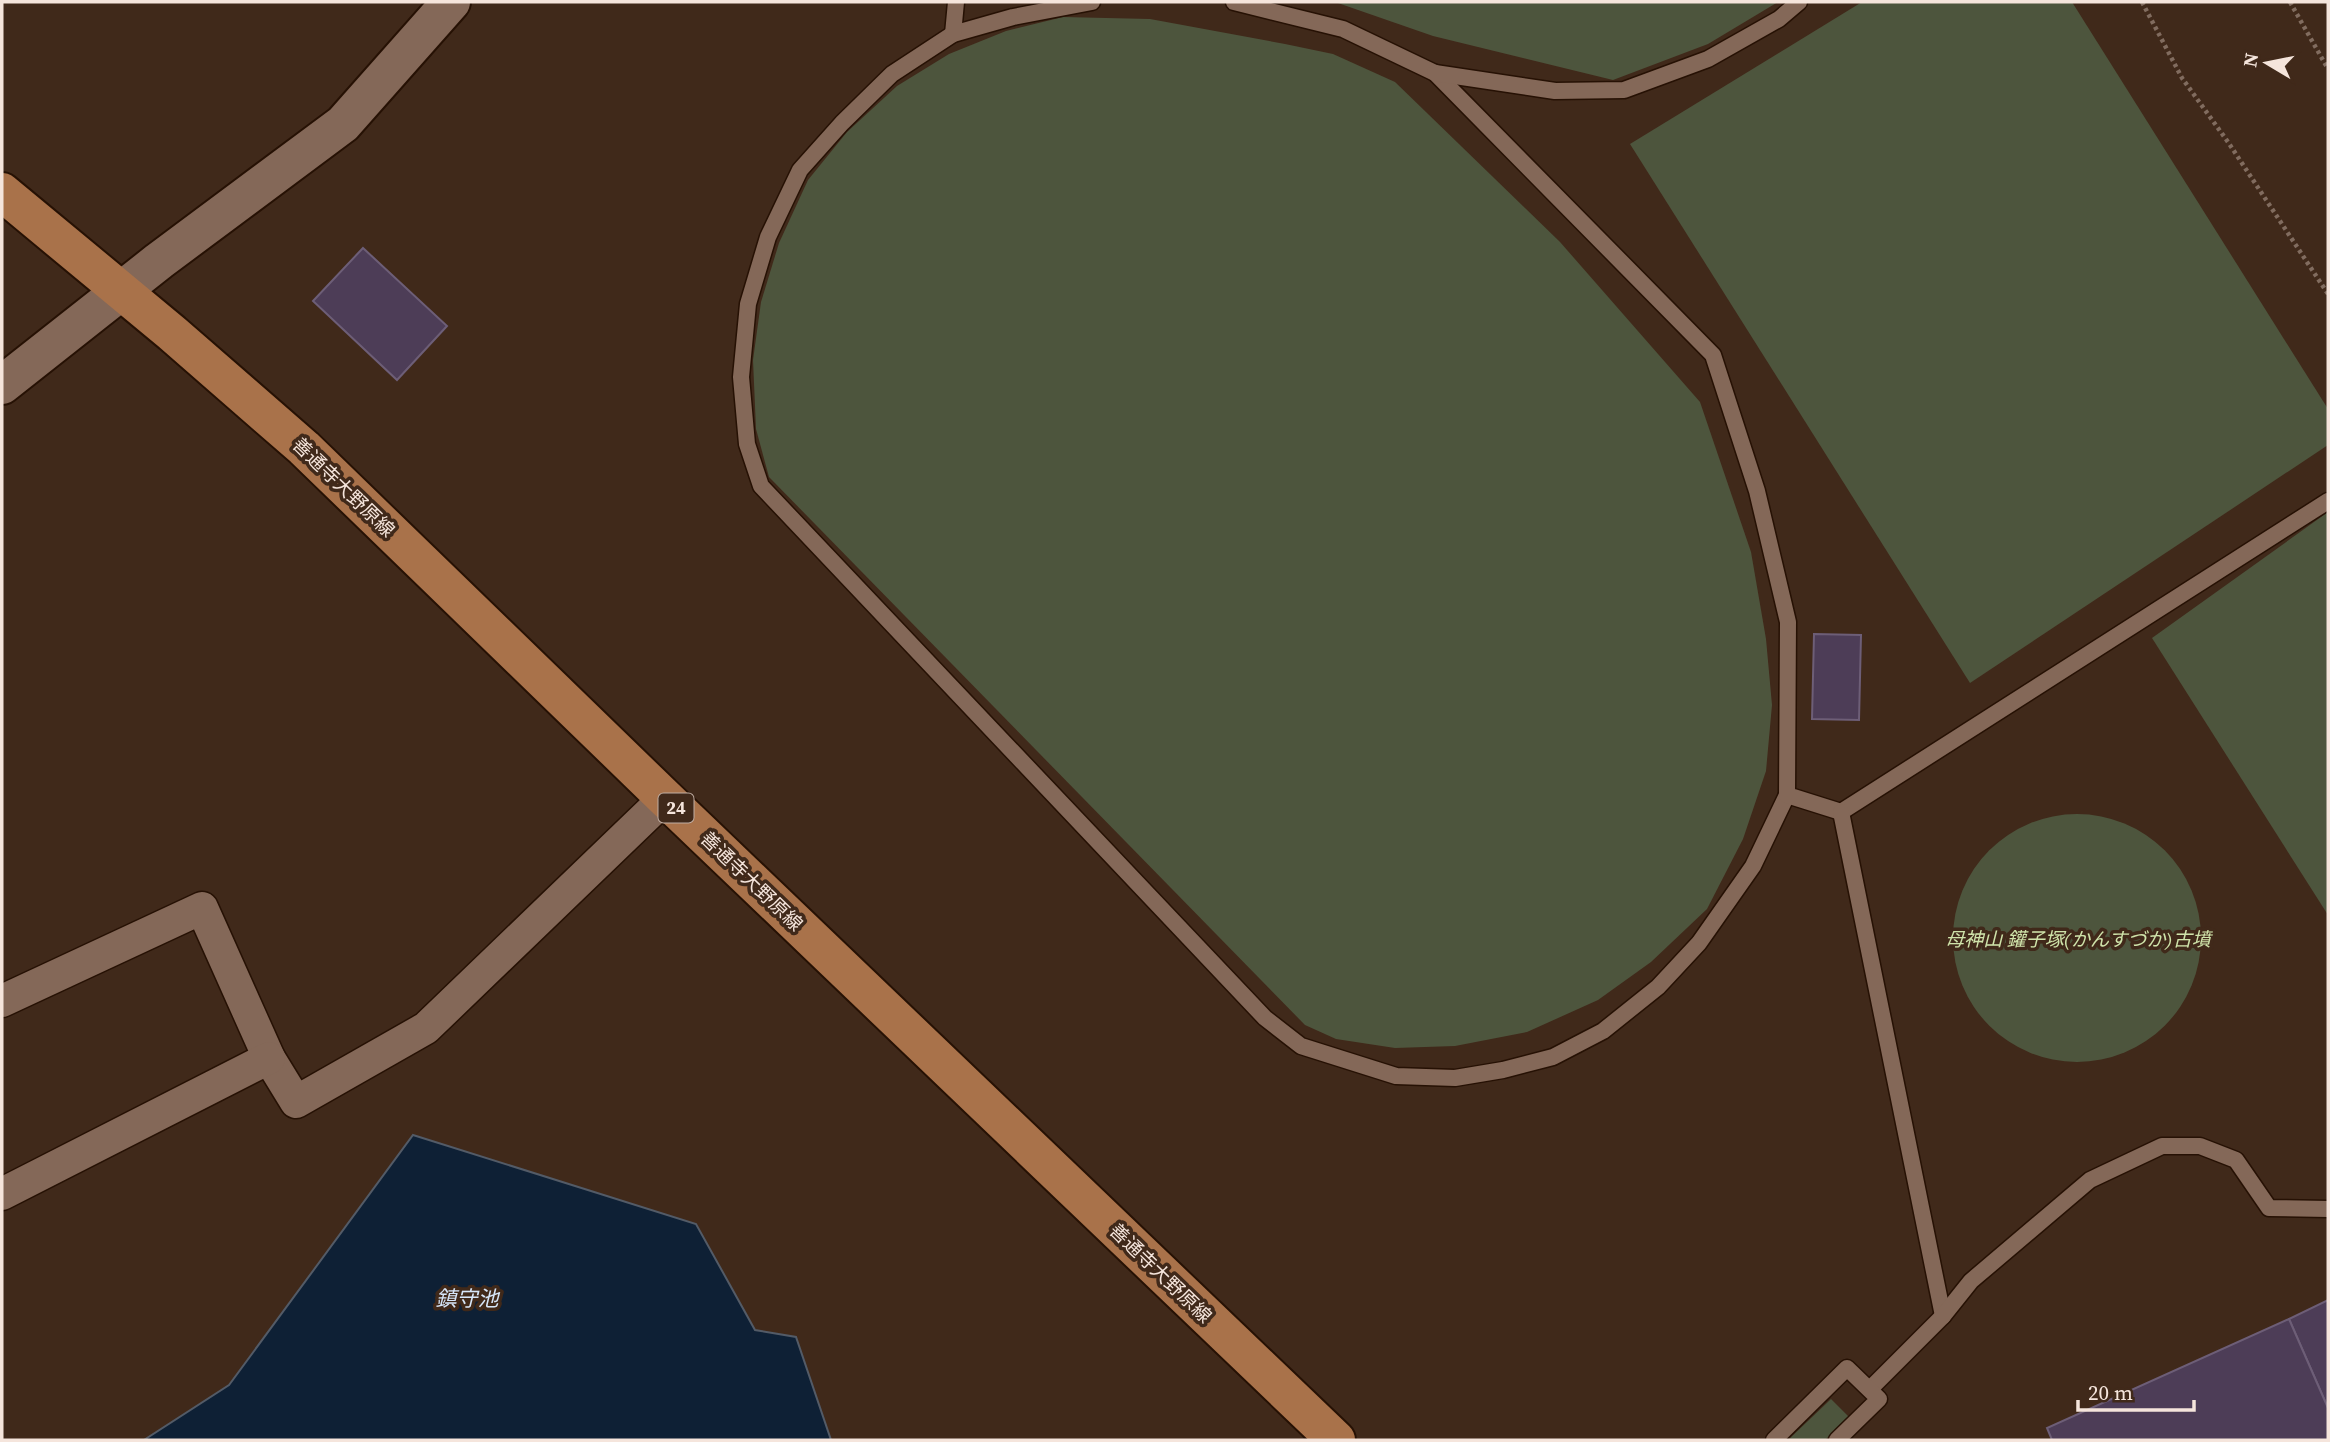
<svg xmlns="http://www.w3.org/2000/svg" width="2330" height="1442" font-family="'Source Serif 4','Noto Sans JP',serif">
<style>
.green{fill:#4d553d}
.water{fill:#0e2035;stroke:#535b67;stroke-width:2}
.building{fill:#4d3d57;stroke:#6d5e77;stroke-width:2}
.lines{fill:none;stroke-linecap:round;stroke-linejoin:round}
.service-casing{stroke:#261104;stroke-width:19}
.minor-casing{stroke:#261104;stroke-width:35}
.tertiary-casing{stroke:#261104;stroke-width:42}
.primary-casing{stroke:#261104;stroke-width:42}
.path{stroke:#816c5f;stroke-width:4.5;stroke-dasharray:3.5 3.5;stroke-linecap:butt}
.service{stroke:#846858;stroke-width:16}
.minor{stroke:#846858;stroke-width:32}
.tertiary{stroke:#846858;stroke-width:38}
.primary{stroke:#a9724a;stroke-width:38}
.labels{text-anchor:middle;stroke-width:7;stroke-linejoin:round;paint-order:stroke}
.shield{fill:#40291a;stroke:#bfada2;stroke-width:2}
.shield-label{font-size:18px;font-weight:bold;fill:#f5e5dc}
.street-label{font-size:19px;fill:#f5e5dc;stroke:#40291a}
.park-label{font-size:19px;font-style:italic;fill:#cfe3aa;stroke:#40291a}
.water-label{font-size:21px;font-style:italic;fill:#d6e6f9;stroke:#40291a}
</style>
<rect width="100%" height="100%" fill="#40291a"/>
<!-- green -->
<g class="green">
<path d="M 1335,2 L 1778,2 L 1708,44 L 1613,80 L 1433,36 Z"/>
<path d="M 1862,2 L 2072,2 L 2328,409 L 2328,445 L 1970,683 L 1630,144 Z"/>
<path d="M 1063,17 L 1150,19 L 1285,44 L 1333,54 L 1395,82 L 1560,242 L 1700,402 L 1751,552 L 1766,639 L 1772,705 L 1766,771 L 1743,839 L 1707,909 L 1651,962 L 1598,1000 L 1527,1032 L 1455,1046 L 1395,1048 L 1336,1039 L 1305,1025 L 769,477 L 756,429 L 753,360 L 761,302 L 779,243 L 808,180 L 847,132 L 897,86 L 949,54 L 1006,31 Z"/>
<path d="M 2328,512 L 2328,915 L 2152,638 Z"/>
<circle cx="2077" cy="938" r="124"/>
<path d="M 1831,1399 L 1849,1417 L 1825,1440 L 1788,1440 Z"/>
</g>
<!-- water -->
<path class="water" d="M 413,1135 L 696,1224 L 755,1330 L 796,1337 L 831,1440 L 144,1440 L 229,1385 Z"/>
<!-- building -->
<g class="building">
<path d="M 363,248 L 447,326 L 397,380 L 313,301 Z"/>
<path d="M 1814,634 L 1861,635 L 1859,720 L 1812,719 Z"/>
<path d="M 2328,1300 L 2328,1408 L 2289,1319 Z"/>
<path d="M 2289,1319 L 2328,1408 L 2328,1440 L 2052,1440 L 2047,1428 Z"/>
</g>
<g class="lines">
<!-- service casing -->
<g class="service-casing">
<g id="service">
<path d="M 1092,2 L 1013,17 L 953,34 L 892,74 L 842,123 L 800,170 L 768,237 L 748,304 L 741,377 L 747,444 L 761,486 L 1265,1018 L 1301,1046 L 1396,1076 L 1455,1078 L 1503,1070 L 1553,1057 L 1603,1031 L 1658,987 L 1699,943 L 1753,866 L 1787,795"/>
<path d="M 1234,2 L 1343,29 L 1435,73 L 1713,355 L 1757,491 L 1788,622 L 1787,795 L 1841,812"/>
<path d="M 953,34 L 956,2"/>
<path d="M 1435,73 L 1555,91 L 1624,90 L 1708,59 L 1779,19 L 1799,2"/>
<path d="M 1841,812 L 2328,501"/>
<path d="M 1841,812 L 1943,1316"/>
<path d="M 1870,1389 L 1943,1316 L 1971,1281 L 2090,1180 L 2162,1146 L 2200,1146 L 2236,1160 L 2269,1208 L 2328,1209"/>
<path d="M 1774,1440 L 1847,1368 L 1879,1399 L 1837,1440"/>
</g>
</g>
<!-- minor casing -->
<g class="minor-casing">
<g id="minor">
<path d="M 2,1001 L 202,908 L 269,1058 L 296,1102 L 426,1028 L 665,798"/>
<path d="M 2,1194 L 269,1058"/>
</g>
</g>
<!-- tertiary casing -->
<g class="tertiary-casing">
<path id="tertiary" d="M 2,385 L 159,261 L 343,124 L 451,2"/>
</g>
<!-- primary casing -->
<g class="primary-casing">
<path id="primary" d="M 2,192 L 172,333 L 304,448 L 665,798 L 1336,1440"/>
</g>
<!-- path -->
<g class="path">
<path d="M 2142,2 L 2182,78 L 2228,142 L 2328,294"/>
<path d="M 2290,2 L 2328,69"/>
</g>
<!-- service -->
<use href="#service" class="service"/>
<!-- minor -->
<use href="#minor" class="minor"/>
<!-- tertiary -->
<use href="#tertiary" class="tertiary"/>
<!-- primary -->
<use href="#primary" class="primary"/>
</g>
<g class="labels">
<!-- shield labels -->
<rect class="shield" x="658.5" y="793.5" width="35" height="29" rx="5"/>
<g class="shield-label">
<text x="676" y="814">24</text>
</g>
<!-- street labels -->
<g class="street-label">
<text transform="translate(344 487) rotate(44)" y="7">善通寺大野原線</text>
<text transform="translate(752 881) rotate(44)" y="7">善通寺大野原線</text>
<text transform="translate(1161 1273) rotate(44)" y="7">善通寺大野原線</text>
</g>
<!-- park labels -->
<g class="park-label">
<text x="2078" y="946">母神山 鑵子塚(かんすづか)古墳</text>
</g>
<!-- water labels -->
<g class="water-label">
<text x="467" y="1306">鎮守池</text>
</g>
</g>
<!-- border -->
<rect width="2330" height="1442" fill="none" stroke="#f5e5dc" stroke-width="7"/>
<!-- north arrow -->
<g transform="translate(2267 63) rotate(280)" stroke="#40291a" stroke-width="5" paint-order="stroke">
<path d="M0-5L12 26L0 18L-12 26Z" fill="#f5e5dc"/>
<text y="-10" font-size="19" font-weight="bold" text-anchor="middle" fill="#f5e5dc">N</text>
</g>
<!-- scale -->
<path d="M2078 1400v10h116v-10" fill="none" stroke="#f5e5dc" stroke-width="3.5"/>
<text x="2088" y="1400" font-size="21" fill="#f5e5dc" stroke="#40291a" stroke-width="5" paint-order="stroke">20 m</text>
</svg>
